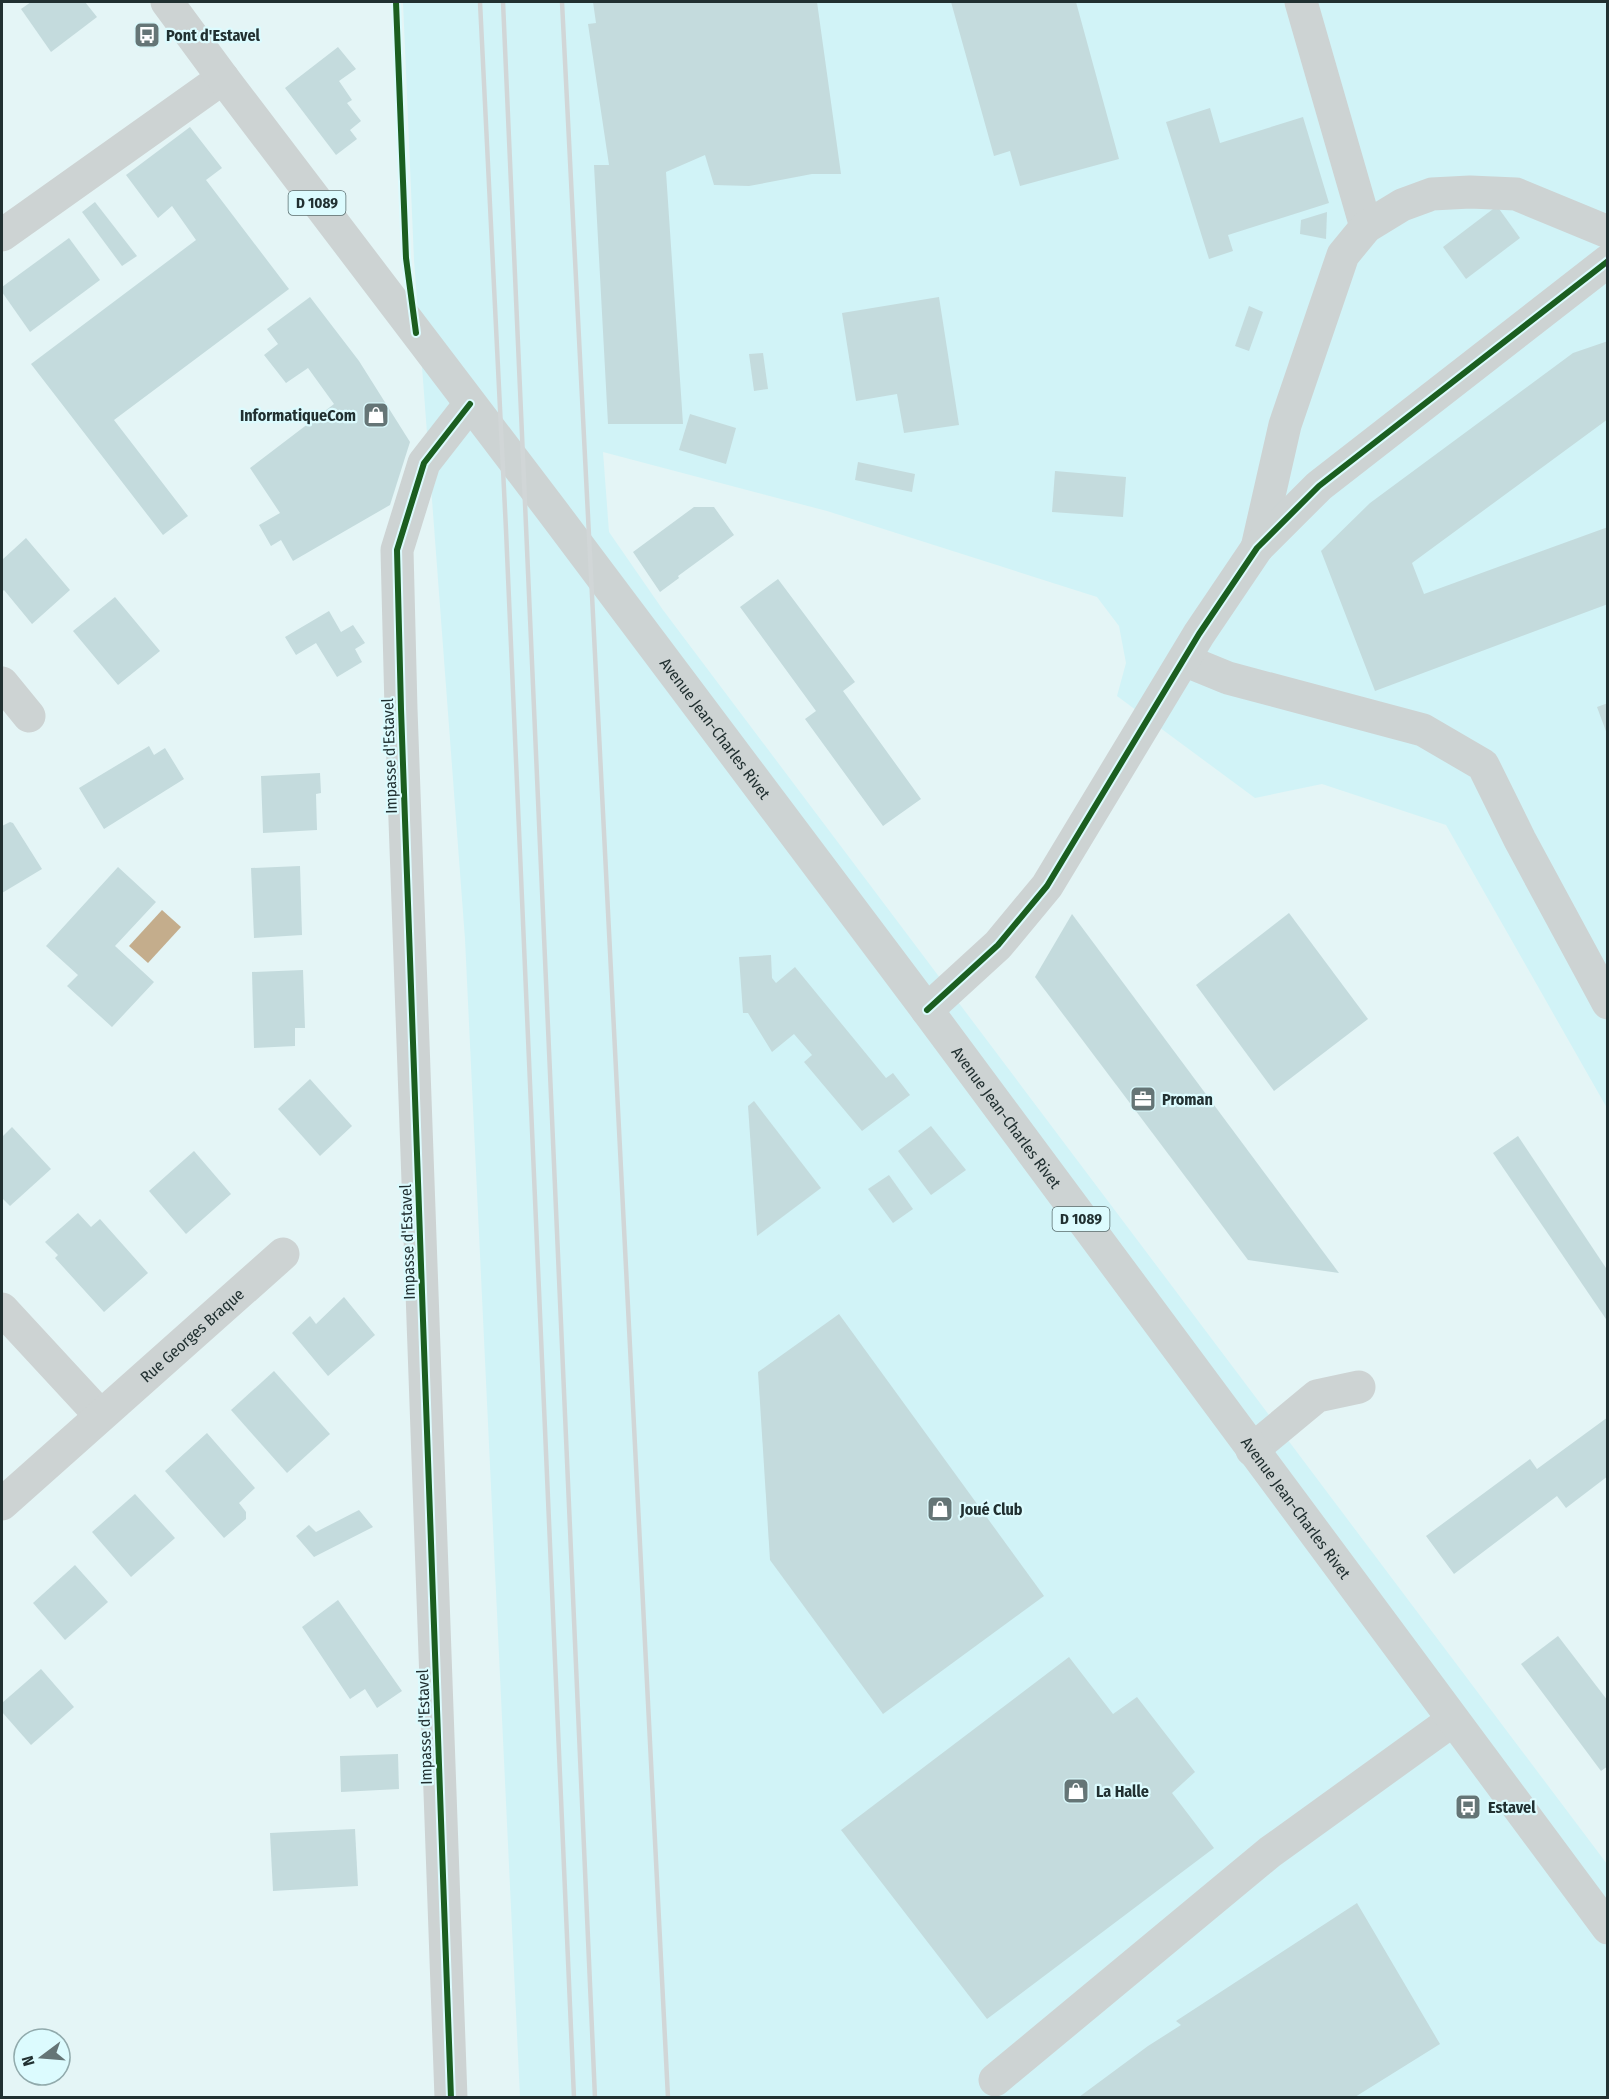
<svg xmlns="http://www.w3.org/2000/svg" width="1609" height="2099" font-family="'Fira Sans Condensed',sans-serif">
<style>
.built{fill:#d1f3f7}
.water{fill:#c4ad8c}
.building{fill:#c4dbdd}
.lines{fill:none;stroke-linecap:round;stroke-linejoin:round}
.minor{stroke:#cdd3d3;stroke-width:33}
.major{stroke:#cdd3d3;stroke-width:33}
.rail{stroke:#d1d6d7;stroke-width:4.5}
.cycleway-casing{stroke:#dcfbfe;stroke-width:10}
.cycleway{stroke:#1b5e20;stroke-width:6}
.labels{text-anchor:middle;stroke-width:4.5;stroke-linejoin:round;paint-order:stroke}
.shield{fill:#dcfbfe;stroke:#596d6e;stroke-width:1.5}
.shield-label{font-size:15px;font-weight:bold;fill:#213031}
.poi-label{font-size:16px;font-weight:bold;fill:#213031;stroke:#dcfbfe;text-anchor:start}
.street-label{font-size:16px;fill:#213031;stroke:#dcfbfe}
</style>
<rect width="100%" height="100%" fill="#e4f5f6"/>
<!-- built -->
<path class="built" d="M 403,2 L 1607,2 L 1607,1108 L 1446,825 L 1322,784 L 1255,798 L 1117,696 L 1126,663 L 1119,626 L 1097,597 L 827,511 L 603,452 L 609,532 L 663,610 L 1607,1864 L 1607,2097 L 520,2097 L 465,939 L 414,260 Z"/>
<!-- water -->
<path class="water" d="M 162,910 L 181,927 L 148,963 L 129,946 Z"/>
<!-- building -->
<g class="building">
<path d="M 31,2 L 85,2 L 97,17 L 51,52 L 21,9 Z"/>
<path d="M 593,2 L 817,2 L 841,174 L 812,174 L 749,186 L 714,185 L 705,155 L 666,172 L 683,424 L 608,424 L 594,165 L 609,165 L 588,24 L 596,23 Z"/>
<path d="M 951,2 L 1076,2 L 1119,159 L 1020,186 L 1010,151 L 994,156 Z"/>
<path d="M 338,47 L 356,69 L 339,81 L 352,100 L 347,103 L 361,121 L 350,130 L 357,139 L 336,155 L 285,88 Z"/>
<path d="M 1210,108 L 1220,143 L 1303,117 L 1329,203 L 1228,235 L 1233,251 L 1209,259 L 1166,122 Z"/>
<path d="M 190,127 L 222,168 L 206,180 L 289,289 L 114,420 L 188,516 L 163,535 L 31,364 L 196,240 L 172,206 L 158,218 L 126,175 Z"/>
<path d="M 95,202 L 137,256 L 122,266 L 82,212 Z"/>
<path d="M 1497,206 L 1520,238 L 1466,279 L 1443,247 Z"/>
<path d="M 1327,212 L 1326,239 L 1300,234 L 1301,220 Z"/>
<path d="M 69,238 L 100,280 L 30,332 L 2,292 L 2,287 Z"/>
<path d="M 310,297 L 359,361 L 410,442 L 390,505 L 293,561 L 281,540 L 271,546 L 259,525 L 280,513 L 250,468 L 334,404 L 308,368 L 286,383 L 264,355 L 278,344 L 267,329 Z"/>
<path d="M 939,297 L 959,425 L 904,433 L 897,394 L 856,401 L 842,313 Z"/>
<path d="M 1249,306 L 1263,312 L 1249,351 L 1235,346 Z"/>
<path d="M 1608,341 L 1608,419 L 1412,563 L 1424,594 L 1608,527 L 1608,604 L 1375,691 L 1321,551 L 1370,503 L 1573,353 Z"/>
<path d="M 763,353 L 768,389 L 754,391 L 749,354 Z"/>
<path d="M 690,414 L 736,428 L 726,464 L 679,450 Z"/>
<path d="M 858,462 L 915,474 L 912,492 L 855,480 Z"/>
<path d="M 1055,471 L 1126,477 L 1123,517 L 1052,512 Z"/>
<path d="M 694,507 L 714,507 L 734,535 L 678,576 L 679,578 L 660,592 L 633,552 Z"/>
<path d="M 26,538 L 70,590 L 32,624 L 4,590 L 2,592 L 2,560 Z"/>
<path d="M 778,579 L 855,682 L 843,691 L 921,799 L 883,826 L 805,719 L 816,711 L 740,607 Z"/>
<path d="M 115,597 L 160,651 L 118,685 L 73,631 Z"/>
<path d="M 329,611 L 341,632 L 353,625 L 365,643 L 355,649 L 362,662 L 337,677 L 316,643 L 296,655 L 285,637 Z"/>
<path d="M 1608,703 L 1608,734 L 1607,734 L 1597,707 Z"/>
<path d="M 149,746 L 154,755 L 165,748 L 184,779 L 104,829 L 79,788 Z"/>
<path d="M 320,773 L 321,793 L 316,794 L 317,830 L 263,833 L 261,776 Z"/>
<path d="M 10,822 L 13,823 L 42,869 L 2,893 L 2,826 Z"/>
<path d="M 300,866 L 302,935 L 254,938 L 251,868 Z"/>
<path d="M 118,867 L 156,902 L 115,946 L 154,982 L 112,1027 L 67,986 L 78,975 L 46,946 Z"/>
<path d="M 1289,913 L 1368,1019 L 1274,1091 L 1196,985 Z"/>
<path d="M 1072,914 L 1339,1273 L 1248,1260 L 1035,977 Z"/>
<path d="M 771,955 L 772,978 L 776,983 L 795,967 L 886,1078 L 893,1073 L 910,1095 L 862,1131 L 804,1062 L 812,1055 L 794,1034 L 772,1052 L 748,1013 L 743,1013 L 739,957 Z"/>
<path d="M 303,970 L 305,1028 L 295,1028 L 295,1046 L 254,1048 L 252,972 Z"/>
<path d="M 310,1079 L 352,1126 L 320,1156 L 278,1109 Z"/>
<path d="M 754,1101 L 821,1188 L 757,1236 L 748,1106 Z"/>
<path d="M 931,1126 L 966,1170 L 931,1195 L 898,1151 Z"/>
<path d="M 12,1127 L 51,1169 L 10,1206 L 2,1198 L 2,1137 Z"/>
<path d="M 1518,1136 L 1608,1271 L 1608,1322 L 1493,1153 Z"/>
<path d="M 194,1151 L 231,1194 L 186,1234 L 149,1191 Z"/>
<path d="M 889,1175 L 913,1209 L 893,1223 L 868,1189 Z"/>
<path d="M 78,1213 L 91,1227 L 100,1219 L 148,1273 L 104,1312 L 55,1258 L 58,1255 L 45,1242 Z"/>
<path d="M 344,1297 L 375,1335 L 328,1376 L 292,1333 L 310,1316 L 316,1324 Z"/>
<path d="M 839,1314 L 1044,1596 L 883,1714 L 770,1560 L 758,1372 Z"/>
<path d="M 274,1371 L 330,1434 L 287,1473 L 231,1410 Z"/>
<path d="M 1608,1417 L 1608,1476 L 1566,1508 L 1557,1496 L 1454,1574 L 1426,1536 L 1530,1459 L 1537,1469 Z"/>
<path d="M 207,1433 L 255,1488 L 239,1503 L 246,1512 L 246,1519 L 224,1538 L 165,1471 Z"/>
<path d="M 135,1494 L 175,1538 L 131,1577 L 92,1532 Z"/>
<path d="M 359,1510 L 373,1527 L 314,1557 L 296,1536 L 309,1525 L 316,1532 Z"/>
<path d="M 75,1565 L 108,1602 L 65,1640 L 33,1603 Z"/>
<path d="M 338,1600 L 402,1691 L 377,1708 L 365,1689 L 350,1699 L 302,1627 Z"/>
<path d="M 1558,1636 L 1608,1701 L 1608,1766 L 1601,1771 L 1521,1664 Z"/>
<path d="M 1069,1657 L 1113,1714 L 1137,1697 L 1195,1772 L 1172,1793 L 1214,1848 L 987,2019 L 841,1830 Z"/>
<path d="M 41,1669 L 74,1707 L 31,1745 L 2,1712 L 2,1703 Z"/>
<path d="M 398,1754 L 399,1789 L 341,1792 L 340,1756 Z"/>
<path d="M 355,1829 L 358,1886 L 273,1891 L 270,1833 Z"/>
<path d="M 1357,1903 L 1440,2044 L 1355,2097 L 1079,2097 L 1148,2046 L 1181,2025 L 1176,2021 Z"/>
</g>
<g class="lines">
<!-- minor -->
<g class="minor">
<path d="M 1301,2 L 1366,227"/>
<path d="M 2,235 L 223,78"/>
<path d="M 1257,548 L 1285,425 L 1343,255 L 1366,227 L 1402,205 L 1432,194 L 1470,192 L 1516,194 L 1608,232"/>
<path d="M 1184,660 L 1228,678 L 1423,730 L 1483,765 L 1520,840 L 1608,1003"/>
<path d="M 2,683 L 29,716"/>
<path d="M 927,1010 L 998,945 L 1047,886 L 1199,634 L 1257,548 L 1319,486 L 1608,261"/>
<path d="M 2,1309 L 100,1415"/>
<path d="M 1252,1450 L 1317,1396 L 1359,1387"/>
<path id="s1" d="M 2,1504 L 283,1254"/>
<path d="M 995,2080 L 1270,1852 L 1453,1720"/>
<path d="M 451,2098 L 401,709 L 397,550 L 424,463 L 470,404"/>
</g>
<!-- major -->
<path class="major" id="s2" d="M 167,2 L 223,78 L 553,512 L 927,1010 L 1608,1928"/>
<!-- rail -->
<g class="rail">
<path d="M 480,2 L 506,530 L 574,2098"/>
<path d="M 503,2 L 595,2098"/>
<path d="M 562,2 L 668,2098"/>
</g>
<!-- cycleway casing -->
<g class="cycleway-casing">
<g id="cycleway">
<path d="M 396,2 L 406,258 L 416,333"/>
<path d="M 927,1010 L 998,945 L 1047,886 L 1199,634 L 1257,548 L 1319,486 L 1608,261"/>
<path d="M 451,2098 L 401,709 L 397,550 L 424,463 L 470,404"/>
</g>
</g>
<!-- cycleway -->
<use href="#cycleway" class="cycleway"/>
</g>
<!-- icons -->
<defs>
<g id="bus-square" transform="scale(1.35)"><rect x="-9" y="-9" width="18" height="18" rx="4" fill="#657576" stroke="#dcfbfe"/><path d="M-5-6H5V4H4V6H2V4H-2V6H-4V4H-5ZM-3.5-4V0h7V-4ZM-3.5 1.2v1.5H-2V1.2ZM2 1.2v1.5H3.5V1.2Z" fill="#fff"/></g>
<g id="shop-square" transform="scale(1.35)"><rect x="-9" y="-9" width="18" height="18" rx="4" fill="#657576" stroke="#dcfbfe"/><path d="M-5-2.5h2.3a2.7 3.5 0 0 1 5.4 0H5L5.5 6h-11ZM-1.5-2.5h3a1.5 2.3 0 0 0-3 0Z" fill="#fff"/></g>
<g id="office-square" transform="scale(1.35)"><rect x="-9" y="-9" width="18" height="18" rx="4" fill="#657576" stroke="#dcfbfe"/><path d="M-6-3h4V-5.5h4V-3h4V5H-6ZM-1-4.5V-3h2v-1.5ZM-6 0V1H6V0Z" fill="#fff"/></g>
</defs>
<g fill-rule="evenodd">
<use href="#bus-square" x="147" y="35"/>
<use href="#shop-square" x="376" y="415"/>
<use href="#office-square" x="1143" y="1099"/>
<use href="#shop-square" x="940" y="1509"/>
<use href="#shop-square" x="1076" y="1791"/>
<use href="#bus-square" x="1468" y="1807"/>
</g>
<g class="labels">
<!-- shield labels -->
<g class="shield">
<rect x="288.5" y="191" width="57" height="24" rx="4.5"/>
<rect x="1052.5" y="1207" width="57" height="24" rx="4.5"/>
</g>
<g class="shield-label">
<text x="317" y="208">D 1089</text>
<text x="1081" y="1224">D 1089</text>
</g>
<!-- poi labels -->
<g class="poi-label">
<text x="166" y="41">Pont d'Estavel</text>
<text x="356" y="421" text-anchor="end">InformatiqueCom</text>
<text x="1162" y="1105">Proman</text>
<text x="960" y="1515">Joué Club</text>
<text x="1096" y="1797">La Halle</text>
<text x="1488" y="1813">Estavel</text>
</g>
<!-- street labels -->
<g class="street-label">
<text dy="6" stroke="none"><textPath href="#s2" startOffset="910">Avenue Jean-Charles Rivet</textPath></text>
<text transform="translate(389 756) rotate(-92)" y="6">Impasse d'Estavel</text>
<text dy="6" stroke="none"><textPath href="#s2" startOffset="1396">Avenue Jean-Charles Rivet</textPath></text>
<text transform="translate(407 1242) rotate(-92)" y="6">Impasse d'Estavel</text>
<text dy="6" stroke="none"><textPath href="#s1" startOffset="254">Rue Georges Braque</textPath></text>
<text dy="6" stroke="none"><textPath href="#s2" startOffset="1882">Avenue Jean-Charles Rivet</textPath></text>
<text transform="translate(424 1727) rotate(-92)" y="6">Impasse d'Estavel</text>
</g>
</g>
<!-- border -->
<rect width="1609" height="2099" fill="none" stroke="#213031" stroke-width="6"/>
<!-- north arrow -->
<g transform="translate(42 2057) rotate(254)"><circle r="28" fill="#dcfbfe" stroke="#91aaac" stroke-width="1.5"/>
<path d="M0-4.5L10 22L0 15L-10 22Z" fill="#657576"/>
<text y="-9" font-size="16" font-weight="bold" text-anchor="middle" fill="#213031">N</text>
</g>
</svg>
